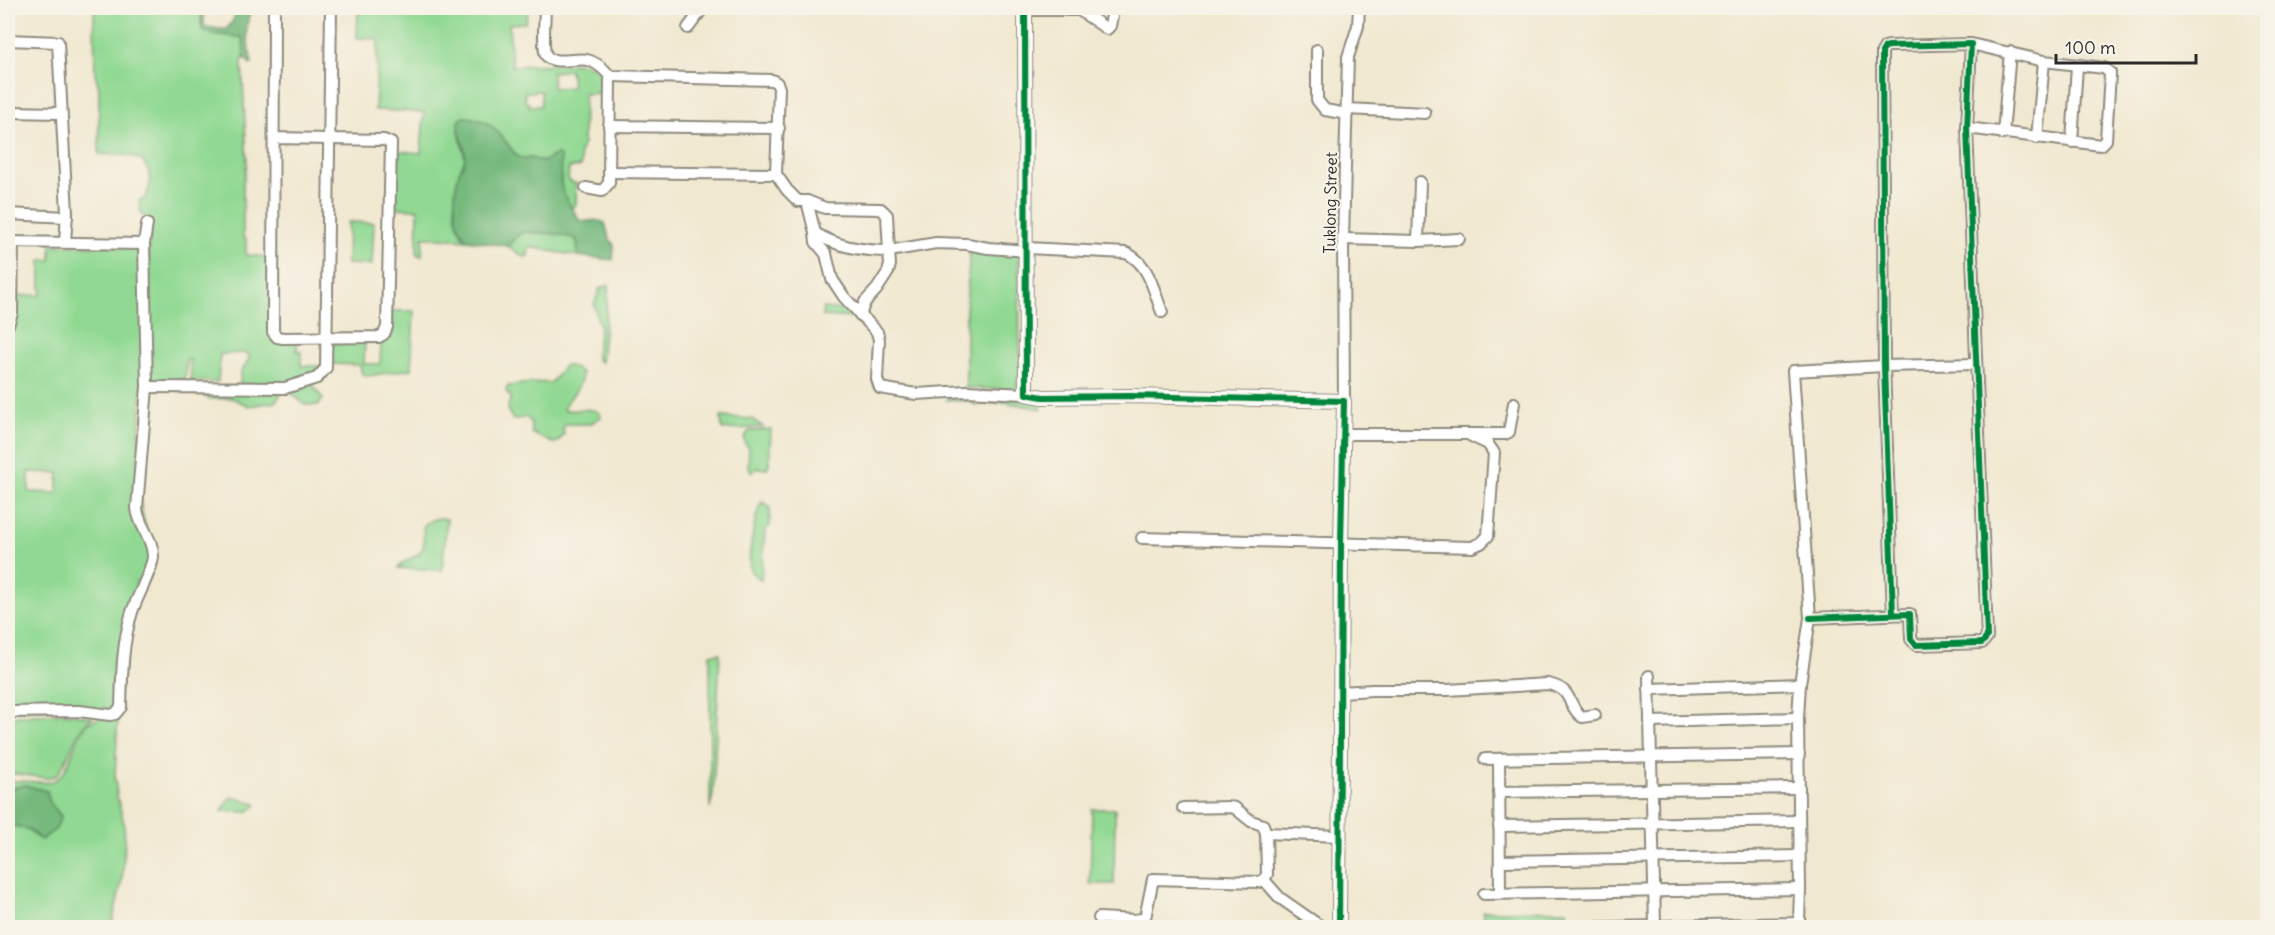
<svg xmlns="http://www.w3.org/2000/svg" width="2275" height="935" font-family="Delius,sans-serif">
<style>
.green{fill:#91d993;stroke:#5e825f;stroke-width:1.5;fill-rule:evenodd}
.forest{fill:#74b97d;stroke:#507254;stroke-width:1.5}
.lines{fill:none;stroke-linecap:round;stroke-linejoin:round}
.minor-casing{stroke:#8e8a7e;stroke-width:14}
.tertiary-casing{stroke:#8e8a7e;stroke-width:16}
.minor{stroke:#fff;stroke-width:10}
.tertiary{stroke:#fff;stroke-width:14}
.cycleway-casing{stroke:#f7f3e8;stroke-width:10}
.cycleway{stroke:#00873e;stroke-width:6}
.labels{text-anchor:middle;stroke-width:4.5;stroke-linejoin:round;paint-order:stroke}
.street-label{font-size:16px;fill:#2b2b2b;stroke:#f7f3e8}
</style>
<rect width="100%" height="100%" fill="#f7f3e8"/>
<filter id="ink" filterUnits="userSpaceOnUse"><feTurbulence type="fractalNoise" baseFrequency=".0167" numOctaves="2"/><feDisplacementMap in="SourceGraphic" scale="12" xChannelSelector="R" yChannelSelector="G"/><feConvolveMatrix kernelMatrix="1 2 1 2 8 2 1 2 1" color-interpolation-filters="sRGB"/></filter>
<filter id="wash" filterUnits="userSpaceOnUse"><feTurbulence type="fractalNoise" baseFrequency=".008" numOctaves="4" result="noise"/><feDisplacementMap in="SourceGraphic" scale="24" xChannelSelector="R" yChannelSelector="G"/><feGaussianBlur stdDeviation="1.35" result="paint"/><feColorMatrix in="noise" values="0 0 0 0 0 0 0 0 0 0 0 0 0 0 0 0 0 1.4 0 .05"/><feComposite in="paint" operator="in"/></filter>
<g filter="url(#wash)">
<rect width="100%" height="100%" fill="#f1e8d0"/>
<!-- green -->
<g class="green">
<path d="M 94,8 L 201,8 L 201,25 L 210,34 L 242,37 C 245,44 246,55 242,62 L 247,164 L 243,183 L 243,237 L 246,239 L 246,255 L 270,257 L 270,331 L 297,341 L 297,351 L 301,351 L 301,366 L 323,366 L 322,370 L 292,385 L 240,384 L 241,372 L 250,357 L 246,353 L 220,354 L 218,382 L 191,381 L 190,360 L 186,360 L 186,374 L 183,381 L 152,382 L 149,376 L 149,220 L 141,214 L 139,201 L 145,198 C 150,189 152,181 148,171 C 142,150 116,156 99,154 L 99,88 L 95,74 Z"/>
<path d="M 371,8 L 529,8 L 525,23 L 509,24 L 512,66 L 582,63 L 595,68 L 605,77 L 606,93 L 584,94 L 583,143 L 580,153 L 581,166 L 569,168 L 568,179 L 572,183 L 576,183 L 576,204 L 573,209 C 560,194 559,178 561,159 L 556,154 L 543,162 L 531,158 L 523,159 L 517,156 L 495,129 L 458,126 L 465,159 L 459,174 L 456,216 L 461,234 L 468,240 L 423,237 L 422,256 L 417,255 L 418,209 L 395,208 L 399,151 L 421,153 L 424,112 L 375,110 L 378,39 L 357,38 L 358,11 L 370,11 ZM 570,70 L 572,87 L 553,88 L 552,72 ZM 541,91 L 541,106 L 529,106 L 529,103 L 525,102 L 525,92 Z"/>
<path d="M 348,222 L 374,223 L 372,265 L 347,264 Z"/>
<path d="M 523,232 C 539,234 563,232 577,240 L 578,256 L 529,247 L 528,256 L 523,257 L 508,246 L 515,237 Z"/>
<path d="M 51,245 L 136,247 L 140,250 L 143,365 L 137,486 L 151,556 L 140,581 L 136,581 L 137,589 L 116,710 L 8,709 L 8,328 L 16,296 L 41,295 L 41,260 L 51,260 ZM 29,472 L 59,473 L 57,493 L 29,492 Z"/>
<path d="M 970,246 L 1019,253 L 1020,372 L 1016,390 L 966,388 L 966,310 Z"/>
<path d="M 609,285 L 601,362 L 598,361 L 596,355 L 600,327 L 594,305 L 600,288 Z"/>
<path d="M 823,308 L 847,310 L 858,318 L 822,316 Z"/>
<path d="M 392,311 L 414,311 L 411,369 L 367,376 L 362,374 L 360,365 L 330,364 L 333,343 L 365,341 L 364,364 L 380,364 L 381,341 L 391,338 Z"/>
<path d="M 565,365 L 575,368 L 582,373 C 581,390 570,395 563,409 C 574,414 588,405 599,413 L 601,417 L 590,424 L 565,424 L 563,429 L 564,434 L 558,442 L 552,443 L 532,433 L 531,422 L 526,417 L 513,420 C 508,412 506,407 511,398 L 506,391 L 508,386 C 522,384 538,381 551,383 Z"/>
<path d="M 312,384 L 323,399 L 319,405 L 305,405 L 291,393 Z"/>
<path d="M 196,391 L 279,392 L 281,394 L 275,402 L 249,406 L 232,398 L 209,399 Z"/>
<path d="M 951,395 L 1011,397 L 1039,401 L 1042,409 L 1005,402 L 975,405 L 971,401 L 946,400 Z"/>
<path d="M 721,417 L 752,419 L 763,427 L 722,430 Z"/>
<path d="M 771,429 L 769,465 L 766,469 L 757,468 L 752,473 L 748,465 L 749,448 L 745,444 L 744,438 L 749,431 Z"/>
<path d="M 762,502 L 770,507 L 770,526 L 765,530 L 761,580 C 759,578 753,574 751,571 C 746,563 756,508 762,502 Z"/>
<path d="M 440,518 L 447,519 L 442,570 L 398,568 C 405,558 416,559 421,551 C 431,538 410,523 440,518 Z"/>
<path d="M 720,653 L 713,795 L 710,808 L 710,654 Z"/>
<path d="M 65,713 L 93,717 C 72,731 72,757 56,776 L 47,778 L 8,773 L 10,733 L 8,732 L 8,722 L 17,716 Z"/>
<path d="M 118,716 L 115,778 L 117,796 L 124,823 L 125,842 L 122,880 L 113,919 L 113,927 L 8,927 L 8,824 L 29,829 L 37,838 L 61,816 L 50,803 L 47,791 L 25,785 L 9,789 L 8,792 L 8,778 L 10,781 C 23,779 43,785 53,781 C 73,774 72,733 90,722 C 98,717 109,717 118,716 Z"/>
<path d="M 233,797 L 256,804 L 256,806 L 247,812 L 222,811 L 229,799 Z"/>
<path d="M 1092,809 L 1115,809 L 1114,884 L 1090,884 Z"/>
<path d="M 1567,910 L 1567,923 L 1550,927 L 1483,927 L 1483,911 Z"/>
</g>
<!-- forest -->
<g class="forest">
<path d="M 201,8 L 204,8 L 204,26 C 212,28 218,30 227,29 L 234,19 L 236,8 L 252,8 C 243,26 248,44 252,63 L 250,64 L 245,58 L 242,37 L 210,34 L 202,30 Z"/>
<path d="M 464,117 C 494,118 500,136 517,156 L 523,159 L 531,158 L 543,162 L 556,154 L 560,156 C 562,183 557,185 573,210 C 576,214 577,219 582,221 C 591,223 593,217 605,223 L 609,238 L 614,245 L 613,260 L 578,256 L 577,240 C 567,234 533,230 522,233 C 515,235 513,242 508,246 L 468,240 C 451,225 453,193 459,172 C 461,168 464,163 465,159 C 466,147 458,134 458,121 Z"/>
<path d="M 25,785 L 47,791 L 50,803 L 61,816 L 56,829 L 41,840 L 29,830 L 8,824 L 8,792 L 9,789 Z"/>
</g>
</g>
<g filter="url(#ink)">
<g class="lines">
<!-- minor casing -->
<g class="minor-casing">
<g id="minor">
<path d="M 545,8 C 545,18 542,47 546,55 C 553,66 577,57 587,60 C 597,62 604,69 610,76 L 772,80 L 777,83 L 779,88 L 776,174 L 787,190 L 798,201 L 807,201 L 825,208 L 881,209 L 887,215 L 889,251 L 936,243 L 967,244 L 988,248 L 1027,251"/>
<path d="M 1025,10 L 1079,10 L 1079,8"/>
<path d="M 1079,10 L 1107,29 L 1110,26 L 1113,10"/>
<path d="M 688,28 L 703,8"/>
<path d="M 8,40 L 58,42 L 67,213 L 65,242"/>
<path d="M 1317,50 L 1317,100 L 1325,110 L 1347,114"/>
<path d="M 1347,109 L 1425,113"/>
<path d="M 8,112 L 60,113"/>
<path d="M 609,126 L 779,128"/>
<path d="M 1967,128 L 2101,145 L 2106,140 L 2110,73 L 2104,68 L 2044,61 L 1971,44"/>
<path d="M 2003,134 L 2010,52"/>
<path d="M 274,138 L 384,140 L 391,143 L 387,327 L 384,334 L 379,337 L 283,338 L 277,337 L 273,332 L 274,8"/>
<path d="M 2037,138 L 2044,61"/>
<path d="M 2072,142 L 2077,66"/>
<path d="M 609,172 L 776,174"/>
<path d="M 586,188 L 602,191 L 609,183 L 610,76"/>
<path d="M 807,201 L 815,233 C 837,247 864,251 889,251 L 890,265 L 888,272 L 877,289 L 865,302 L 860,315"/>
<path d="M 8,214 L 67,217"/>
<path d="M 815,233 L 816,242 L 826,254 L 832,279 L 844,297 L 877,332 L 879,340 L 877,379 L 880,388 L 916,394 L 967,391 L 1026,394"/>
<path d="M 1343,239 L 1418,241 L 1459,239"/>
<path d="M 1418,241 L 1420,182"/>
<path d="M 8,242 L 144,244"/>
<path d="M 1027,248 L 1126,253 C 1149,263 1153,289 1162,312"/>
<path d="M 8,325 L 12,313 L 13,242"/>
<path d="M 147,387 L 285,388 L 317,378 L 326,368 L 331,8"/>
<path d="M 1344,401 L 1343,239 L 1348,57 L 1358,26 L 1359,8"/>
<path d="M 1343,434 L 1505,434 L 1509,432 L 1514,403"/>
<path d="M 1142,538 L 1472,547 L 1481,543 L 1488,536 L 1494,453 L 1488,444 L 1471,436"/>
<path d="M 1810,618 L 1910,614 L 1911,639 L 1916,645 L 1982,643 L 1987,637 L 1967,128 L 1971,44 L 1889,46 L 1885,47 L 1882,52 L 1884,366 L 1893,614"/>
<path d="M 1649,676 L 1655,925 L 1658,928"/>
<path d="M 1649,689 L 1800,684"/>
<path d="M 1341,692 L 1372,690 L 1447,690 L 1548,684 C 1574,689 1566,705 1582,717 L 1595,715"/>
<path d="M 8,712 L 79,711 L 110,715 L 115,714 L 121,707 C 122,674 122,644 132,612 C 137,597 153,568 153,556 C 153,538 138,525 137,508 L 147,387 L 144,244 L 147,224"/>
<path d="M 1650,722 L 1798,718"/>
<path d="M 1485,759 L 1799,754"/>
<path d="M 1499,759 L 1500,893"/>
<path d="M 1499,792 L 1799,788"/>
<path d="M 1183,808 L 1229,807 L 1235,808 L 1251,821 L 1263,825 L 1266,833"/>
<path d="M 1499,826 L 1799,821"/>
<path d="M 1500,861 L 1799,856"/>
<path d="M 1264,880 L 1280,898 L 1323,928"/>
<path d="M 1484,894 L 1800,889"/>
<path d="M 1099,918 L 1135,920 L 1145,918 L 1153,879 L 1259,882 L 1264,880 L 1267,874 L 1266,833 L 1340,836"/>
<path d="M 1566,928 L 1796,923 L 1799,921 L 1800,889 L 1798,718 L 1800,684 L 1810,618 L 1793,371 L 1884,366 L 1976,364"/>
</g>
</g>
<!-- tertiary casing -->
<g class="tertiary-casing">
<path id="tertiary" d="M 1025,8 L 1026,394 L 1043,397 L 1130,396 L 1344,401 L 1341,543 L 1339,928"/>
</g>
<!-- minor -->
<use href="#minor" class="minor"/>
<!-- tertiary -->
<use href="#tertiary" class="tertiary"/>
<!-- cycleway casing -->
<g class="cycleway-casing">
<g id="cycleway">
<path d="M 1025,8 L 1026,394 L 1043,397 L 1130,396 L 1344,401 L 1341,543 L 1339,928"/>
<path d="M 1810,618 L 1910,614 L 1911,639 L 1916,645 L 1982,643 L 1987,637 L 1967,128 L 1971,44 L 1889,46 L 1885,47 L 1882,52 L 1884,366 L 1893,614"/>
</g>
</g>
<!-- cycleway -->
<use href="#cycleway" class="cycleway"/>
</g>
</g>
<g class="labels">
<!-- street labels -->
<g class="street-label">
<text transform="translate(1330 203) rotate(-89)" y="6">Tuklong Street</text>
</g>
</g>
<!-- margin -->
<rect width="2275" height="935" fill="none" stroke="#f7f3e8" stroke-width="30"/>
<!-- scale -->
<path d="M2056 54v9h140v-9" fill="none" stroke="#2b2b2b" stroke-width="3"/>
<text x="2065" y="54" font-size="18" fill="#2b2b2b" stroke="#f7f3e8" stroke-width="4.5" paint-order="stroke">100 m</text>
</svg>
